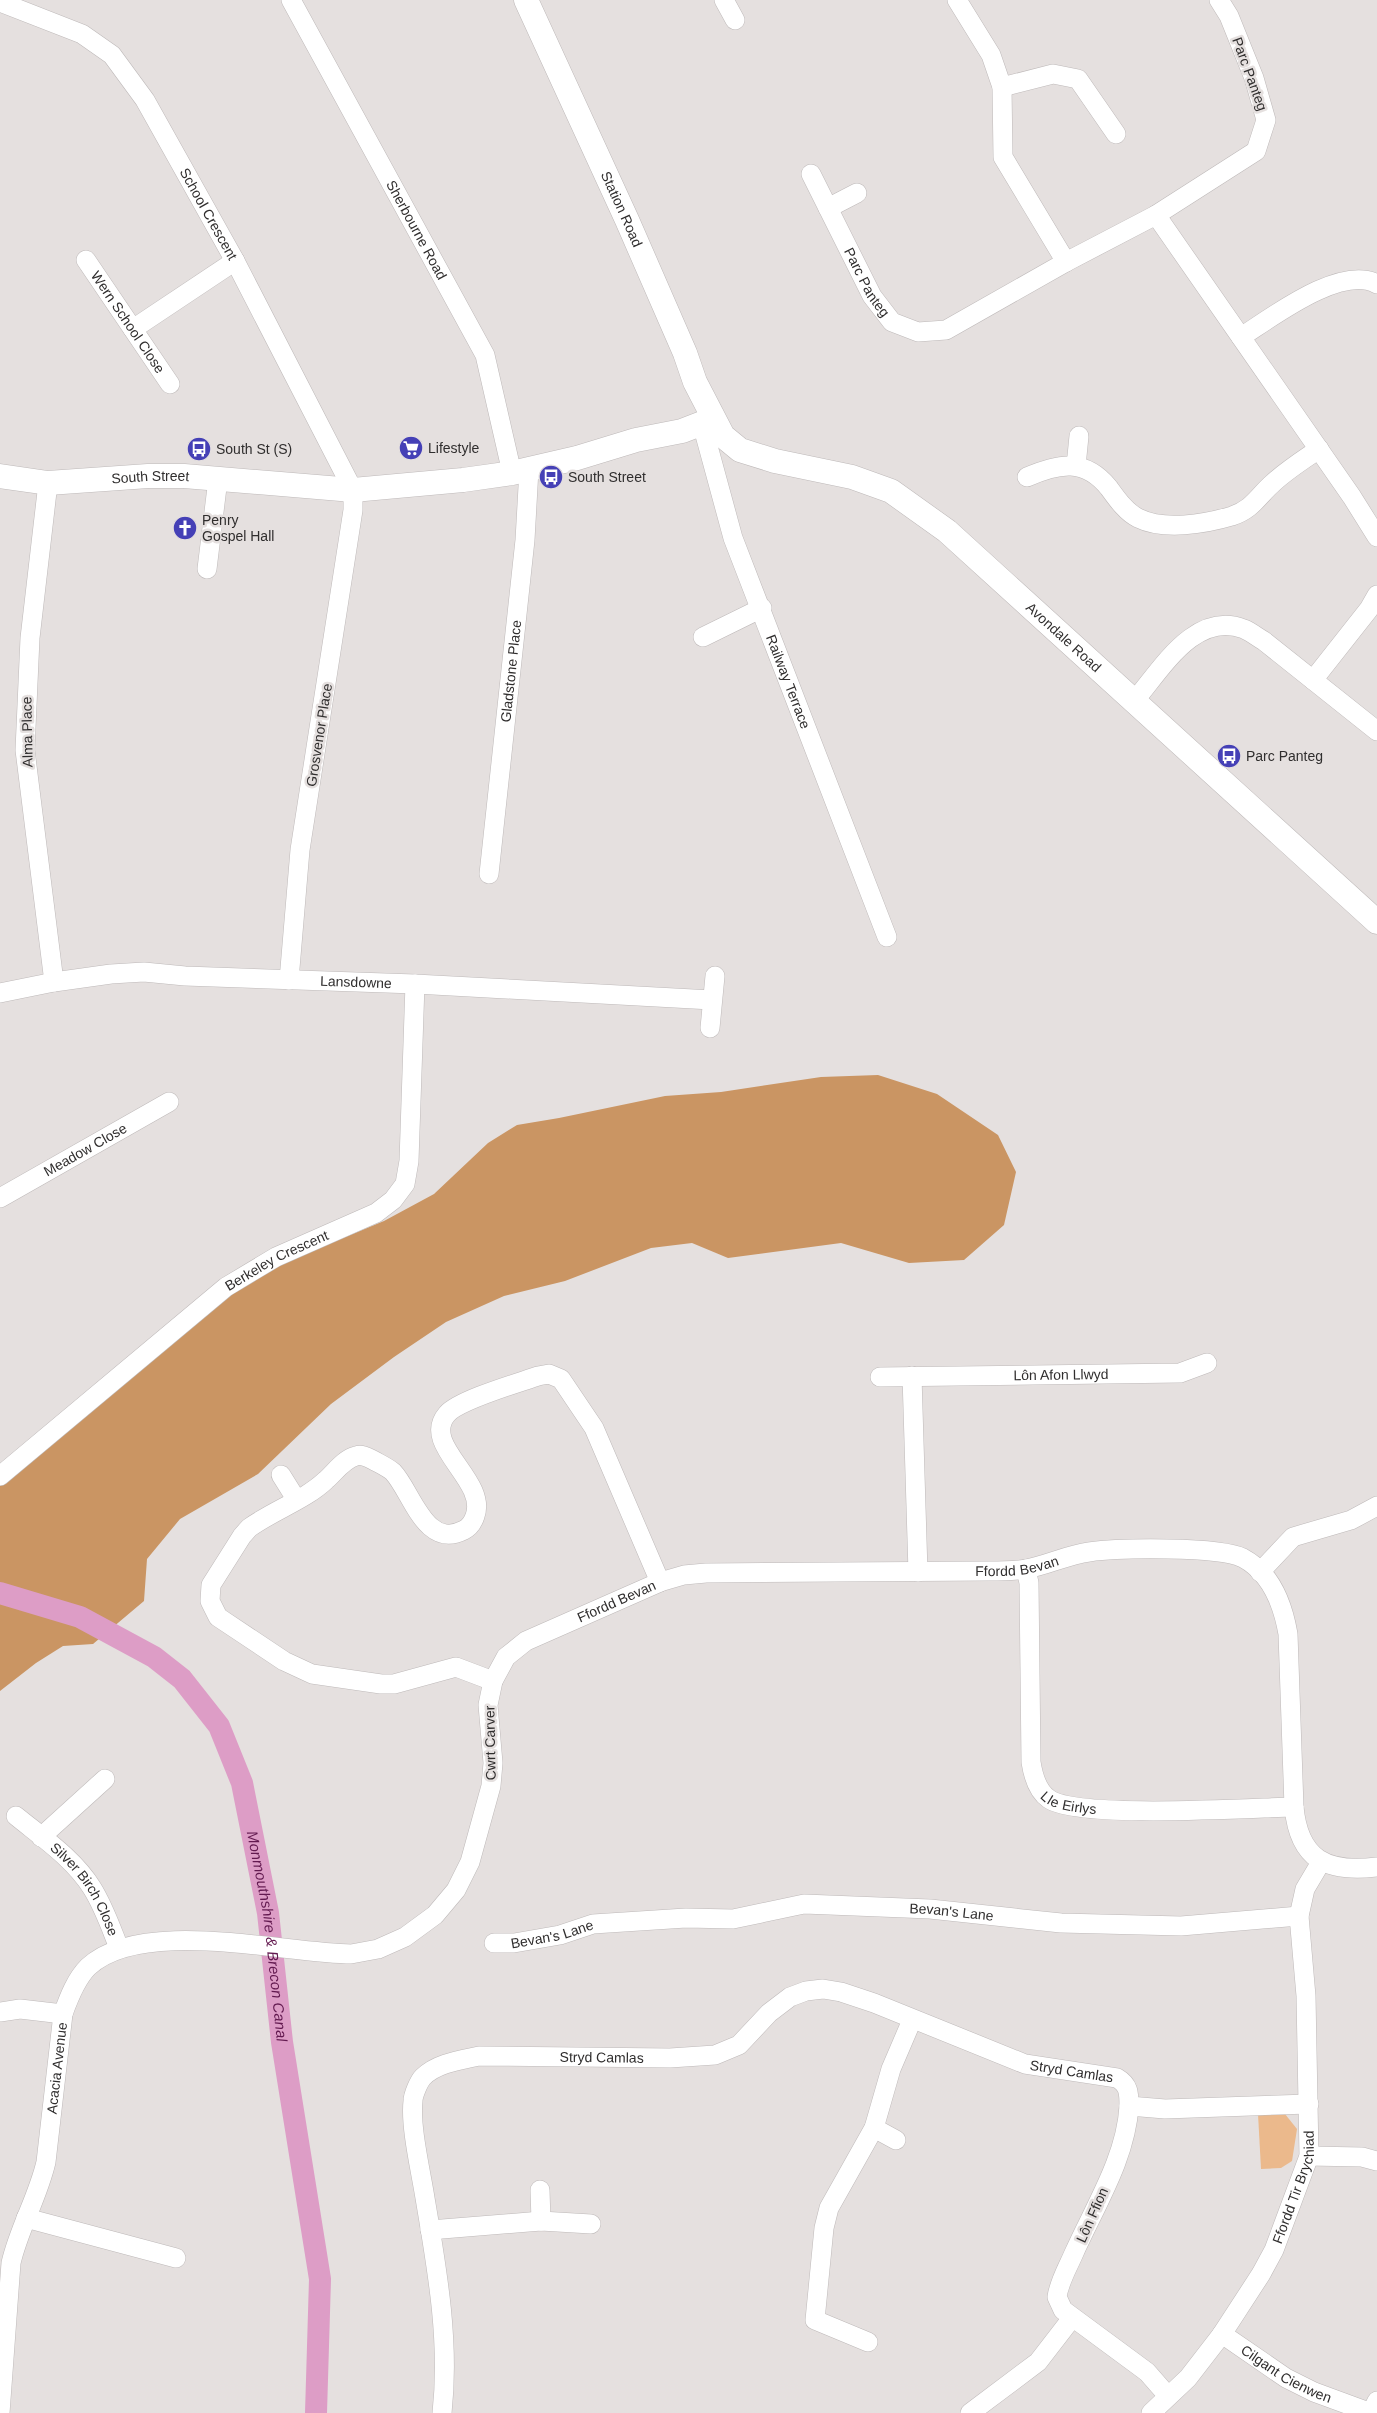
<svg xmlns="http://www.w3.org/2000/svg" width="1377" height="2413" font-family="Helvetica,sans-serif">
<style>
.green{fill:#ebb98c}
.forest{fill:#ca9563}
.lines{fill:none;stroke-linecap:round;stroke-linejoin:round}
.canal{stroke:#dd9dc6;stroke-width:22}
.minor-casing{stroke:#beb9b9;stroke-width:20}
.tertiary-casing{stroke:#beb9b9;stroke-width:25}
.minor{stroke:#fff;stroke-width:19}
.tertiary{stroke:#fff;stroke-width:24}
.labels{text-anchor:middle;stroke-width:5;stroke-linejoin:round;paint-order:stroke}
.street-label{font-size:14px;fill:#302e2e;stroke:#e5e0df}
.poi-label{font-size:14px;fill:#302e2e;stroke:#e5e0df;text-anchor:start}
.water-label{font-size:15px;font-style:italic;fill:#631a50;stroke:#e5e0df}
</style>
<rect width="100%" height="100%" fill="#e5e0df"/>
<!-- green -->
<path class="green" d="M 1258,2114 L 1285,2114 L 1297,2129 L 1292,2161 L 1281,2168 L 1261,2169 Z"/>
<!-- forest -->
<path class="forest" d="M 878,1075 L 937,1094 L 998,1135 L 1016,1172 L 1004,1225 L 964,1260 L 909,1263 L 841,1243 L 728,1258 L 692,1243 L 651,1248 L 565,1281 L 504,1296 L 446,1322 L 394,1357 L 331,1404 L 258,1474 L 180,1519 L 147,1559 L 144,1601 L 93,1644 L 63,1646 L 36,1663 L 0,1691 L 0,1484 L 228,1294 L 290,1260 L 384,1221 L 434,1194 L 488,1143 L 517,1125 L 559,1118 L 665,1096 L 721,1092 L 821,1077 Z"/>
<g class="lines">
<!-- canal -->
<path class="canal" id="s1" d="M 0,1593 L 80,1617 L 154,1657 L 182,1679 L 219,1726 L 242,1783 L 268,1913 L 282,2042 L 320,2279 L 316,2413"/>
<!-- minor casing -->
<g class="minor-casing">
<g id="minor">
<path id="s2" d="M 291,0 L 485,355 L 512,473"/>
<path d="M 724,0 L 735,20"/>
<path d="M 957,0 L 991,55 L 1002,87 L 1003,157 L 1066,262"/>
<path id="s3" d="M 0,2 L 82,34 L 112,55 L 145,100 L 235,261 L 353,490 L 353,510 L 300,850 L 289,980"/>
<path d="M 1002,87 L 1053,74 L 1078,79 L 1116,134"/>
<path id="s4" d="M 811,174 L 872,296 L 892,322 L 918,332 L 946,330 L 1066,262 L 1156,215 L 1256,151 L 1266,120 L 1254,78 L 1229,16 L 1219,0"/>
<path d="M 828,208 L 857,193"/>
<path d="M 1156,215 L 1352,497 L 1377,537"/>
<path id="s5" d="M 86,260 L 170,384"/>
<path d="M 133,329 L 235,261"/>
<path d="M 1241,337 C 1271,318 1341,264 1377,284"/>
<path id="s6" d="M 702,424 L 733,538 L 887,937"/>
<path d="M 1076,466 L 1079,436"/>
<path d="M 1027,477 C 1059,463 1085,458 1109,488 C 1117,499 1126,512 1138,518 C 1164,531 1205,524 1232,516 C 1253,509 1258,496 1273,483 C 1287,470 1303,460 1319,449"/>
<path d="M 48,483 L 30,638 L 25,750 L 54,982"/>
<path d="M 207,569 L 218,479"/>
<path d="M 703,637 L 762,608"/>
<path d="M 1313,680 L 1369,609 L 1377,595"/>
<path d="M 1135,700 C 1161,670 1195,610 1244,629 C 1251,632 1257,637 1264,641 L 1377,731"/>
<path id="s7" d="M 489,874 L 525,540 L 529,469"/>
<path id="s8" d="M 0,993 L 54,982 L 111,974 L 144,972 L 185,976 L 415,984 L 712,1000"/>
<path d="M 710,1028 L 715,976"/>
<path id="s9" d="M 0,1198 L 169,1102"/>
<path d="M 912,1376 L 918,1572"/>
<path id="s10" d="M 880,1377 L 1180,1373 L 1207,1363"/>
<path d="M 281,1475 L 296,1499"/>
<path id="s11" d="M 0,1476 L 226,1287 L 276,1257 L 376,1213 L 393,1200 L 405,1184 L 409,1161 L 415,984"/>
<path id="s12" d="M 1026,1569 L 1029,1583 L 1031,1762 C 1033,1775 1037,1791 1049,1799 C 1078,1819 1250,1808 1294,1807"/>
<path d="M 1260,1572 L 1293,1537 L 1351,1520 L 1377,1506"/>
<path d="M 493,1681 L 456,1667 L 394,1684 L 381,1684 L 312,1674 L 284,1661 L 218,1617 L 210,1601 L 211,1585 L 242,1536 L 249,1528 C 274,1510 305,1500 326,1480 C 335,1472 344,1459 356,1456 C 362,1454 367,1457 373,1460 C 380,1464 387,1467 393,1472 C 412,1492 425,1550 464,1530 C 470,1527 473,1522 475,1516 C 488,1480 420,1445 447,1414 C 459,1400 518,1383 538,1376 L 549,1374 L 561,1379 L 594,1428 L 660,1582"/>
<path id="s13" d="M 16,1816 C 43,1838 74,1859 92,1888 C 104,1907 111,1928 119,1948"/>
<path d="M 41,1837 L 105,1779"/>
<path id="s14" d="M 494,1943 L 514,1943 L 560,1935 L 593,1924 L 686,1918 L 733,1919 L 804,1904 L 930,1909 L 1061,1923 L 1181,1926 L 1299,1916"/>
<path d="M 0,2012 L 20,2009 L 63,2014"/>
<path d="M 1129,2106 C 1126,2158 1095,2206 1074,2253 C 1068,2267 1059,2282 1057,2297 L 1063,2310 L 1147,2372 L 1168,2396"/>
<path d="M 874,2128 L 896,2140"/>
<path d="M 1309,2156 L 1362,2157 L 1377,2161"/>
<path d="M 540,2190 L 541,2221"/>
<path d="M 26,2218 L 176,2258"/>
<path d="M 430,2230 L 541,2221 L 591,2224"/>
<path id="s15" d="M 1222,2334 L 1286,2378 L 1314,2392 L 1371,2413 L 1377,2401"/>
<path d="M 868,2342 L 815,2320 L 824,2228 L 829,2208 L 874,2128 L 891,2069 L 912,2020"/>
<path id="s16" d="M 0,2413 L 11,2263 C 19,2228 38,2197 46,2162 L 63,2014 C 69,1997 76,1979 88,1967 C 141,1917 282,1953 351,1954 L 378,1949 L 405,1937 L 435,1915 L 456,1890 L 470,1862 L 491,1786 L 493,1763 L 488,1705 L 493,1681 L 506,1657 L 526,1641 L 660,1582 L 684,1575 L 706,1573 L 989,1571 C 1001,1571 1014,1571 1026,1569 C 1048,1565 1067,1555 1089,1552 C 1118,1548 1219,1546 1243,1558 C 1271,1573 1283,1605 1288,1634 L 1294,1807 C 1299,1860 1327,1873 1377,1867"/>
<path id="s17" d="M 442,2413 C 450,2341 437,2269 425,2198 C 421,2172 410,2127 413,2101 C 413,2095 419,2081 423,2077 C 437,2063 461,2060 479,2056 L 670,2058 L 715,2055 L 739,2045 L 769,2013 L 790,1997 L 806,1991 L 823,1989 L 841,1992 L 874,2003 L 1025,2064 L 1117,2078 C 1129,2085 1129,2093 1129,2106 L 1165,2109 L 1309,2104"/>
<path d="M 970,2413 L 1038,2362 L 1072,2318"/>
<path id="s18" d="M 1151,2413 L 1188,2378 L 1222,2334 L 1261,2274 L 1274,2250 L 1309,2156 L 1306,1996 L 1299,1916 L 1305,1889 L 1321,1862"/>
</g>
</g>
<!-- tertiary casing -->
<g class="tertiary-casing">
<g id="tertiary">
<path id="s19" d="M 526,0 L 627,220 L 685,353 L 695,382 L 723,436 L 740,450 L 775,461 L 852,477 L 891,491 L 947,531 L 1377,922"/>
<path id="s20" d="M 0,476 L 48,483 L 148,476 L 184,476 L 353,490 L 463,480 L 512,473 L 577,458 L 636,440 L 682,431 L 713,419"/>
</g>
</g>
<!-- minor -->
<use href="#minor" class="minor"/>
<!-- tertiary -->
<use href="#tertiary" class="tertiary"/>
</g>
<!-- icons -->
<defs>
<g id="supermarket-disc" transform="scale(1.25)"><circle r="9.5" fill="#4540b6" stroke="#e5e0df"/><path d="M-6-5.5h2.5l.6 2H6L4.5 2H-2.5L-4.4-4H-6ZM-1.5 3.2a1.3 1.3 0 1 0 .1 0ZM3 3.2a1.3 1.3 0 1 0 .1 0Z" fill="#fff"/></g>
<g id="bus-disc" transform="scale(1.25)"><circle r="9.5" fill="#4540b6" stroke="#e5e0df"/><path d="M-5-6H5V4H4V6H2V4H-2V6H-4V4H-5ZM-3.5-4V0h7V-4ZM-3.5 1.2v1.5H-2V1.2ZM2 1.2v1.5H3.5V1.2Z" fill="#fff"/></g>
<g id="church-disc" transform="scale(1.25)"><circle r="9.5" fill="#4540b6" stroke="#e5e0df"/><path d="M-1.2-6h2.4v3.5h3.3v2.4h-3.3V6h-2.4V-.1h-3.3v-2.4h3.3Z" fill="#fff"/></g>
</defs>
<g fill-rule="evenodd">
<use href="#supermarket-disc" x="411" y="448"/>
<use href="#bus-disc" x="199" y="449"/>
<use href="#bus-disc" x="551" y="477"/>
<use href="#church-disc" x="185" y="528"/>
<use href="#bus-disc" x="1229" y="756"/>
</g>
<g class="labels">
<!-- street labels -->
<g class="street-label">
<text transform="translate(1250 74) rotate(70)" y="5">Parc Panteg</text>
<text dy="5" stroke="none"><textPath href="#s19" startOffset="230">Station Road</textPath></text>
<text dy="5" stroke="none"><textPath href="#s3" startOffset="311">School Crescent</textPath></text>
<text dy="5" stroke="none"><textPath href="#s2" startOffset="262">Sherbourne Road</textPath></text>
<text dy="5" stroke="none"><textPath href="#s4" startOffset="122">Parc Panteg</textPath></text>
<text dy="5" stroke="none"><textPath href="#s5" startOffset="75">Wern School Close</textPath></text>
<text dy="5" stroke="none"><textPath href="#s20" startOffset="151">South Street</textPath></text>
<text dy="5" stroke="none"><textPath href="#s19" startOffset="884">Avondale Road</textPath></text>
<text dy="5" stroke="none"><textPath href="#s7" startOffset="204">Gladstone Place</textPath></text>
<text dy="5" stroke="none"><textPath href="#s6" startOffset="272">Railway Terrace</textPath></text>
<text transform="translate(27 732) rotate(-91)" y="5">Alma Place</text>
<text transform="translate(319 735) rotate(-81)" y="5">Grosvenor Place</text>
<text dy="5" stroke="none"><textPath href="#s8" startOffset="358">Lansdowne</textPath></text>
<text dy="5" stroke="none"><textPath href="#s9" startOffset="98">Meadow Close</textPath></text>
<text dy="5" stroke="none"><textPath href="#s11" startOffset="352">Berkeley Crescent</textPath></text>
<text dy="5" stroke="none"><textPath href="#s10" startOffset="181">Lôn Afon Llwyd</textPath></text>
<text dy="5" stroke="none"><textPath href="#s16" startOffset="1630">Ffordd Bevan</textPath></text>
<text dy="5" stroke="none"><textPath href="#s16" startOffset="1224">Ffordd Bevan</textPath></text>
<text transform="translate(490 1743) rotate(-91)" y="5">Cwrt Carver</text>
<text dy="5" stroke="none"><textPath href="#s12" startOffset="256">Lle Eirlys</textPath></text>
<text dy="5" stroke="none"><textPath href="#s13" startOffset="102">Silver Birch Close</textPath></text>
<text dy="5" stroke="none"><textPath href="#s14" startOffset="462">Bevan's Lane</textPath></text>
<text dy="5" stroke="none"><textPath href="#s14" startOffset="59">Bevan's Lane</textPath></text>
<text dy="5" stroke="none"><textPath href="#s17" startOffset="524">Stryd Camlas</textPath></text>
<text dy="5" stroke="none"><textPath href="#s16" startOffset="352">Acacia Avenue</textPath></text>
<text dy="5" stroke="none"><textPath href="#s17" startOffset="1031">Stryd Camlas</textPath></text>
<text dy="5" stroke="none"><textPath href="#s18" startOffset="272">Ffordd Tir Brychiad</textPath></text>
<text transform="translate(1092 2215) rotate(-66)" y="5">Lôn Ffion</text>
<text dy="5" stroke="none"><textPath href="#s15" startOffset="76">Cilgant Cienwen</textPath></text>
</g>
<!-- poi labels -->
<g class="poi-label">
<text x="428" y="453">Lifestyle</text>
<text x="216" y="454">South St (S)</text>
<text x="568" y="482">South Street</text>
<text x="202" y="525">Penry<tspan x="202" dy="16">Gospel Hall</tspan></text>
<text x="1246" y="761">Parc Panteg</text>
</g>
<!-- water labels -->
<g class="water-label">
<text dy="5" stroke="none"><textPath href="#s1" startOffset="480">Monmouthshire &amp; Brecon Canal</textPath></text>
</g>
</g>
</svg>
